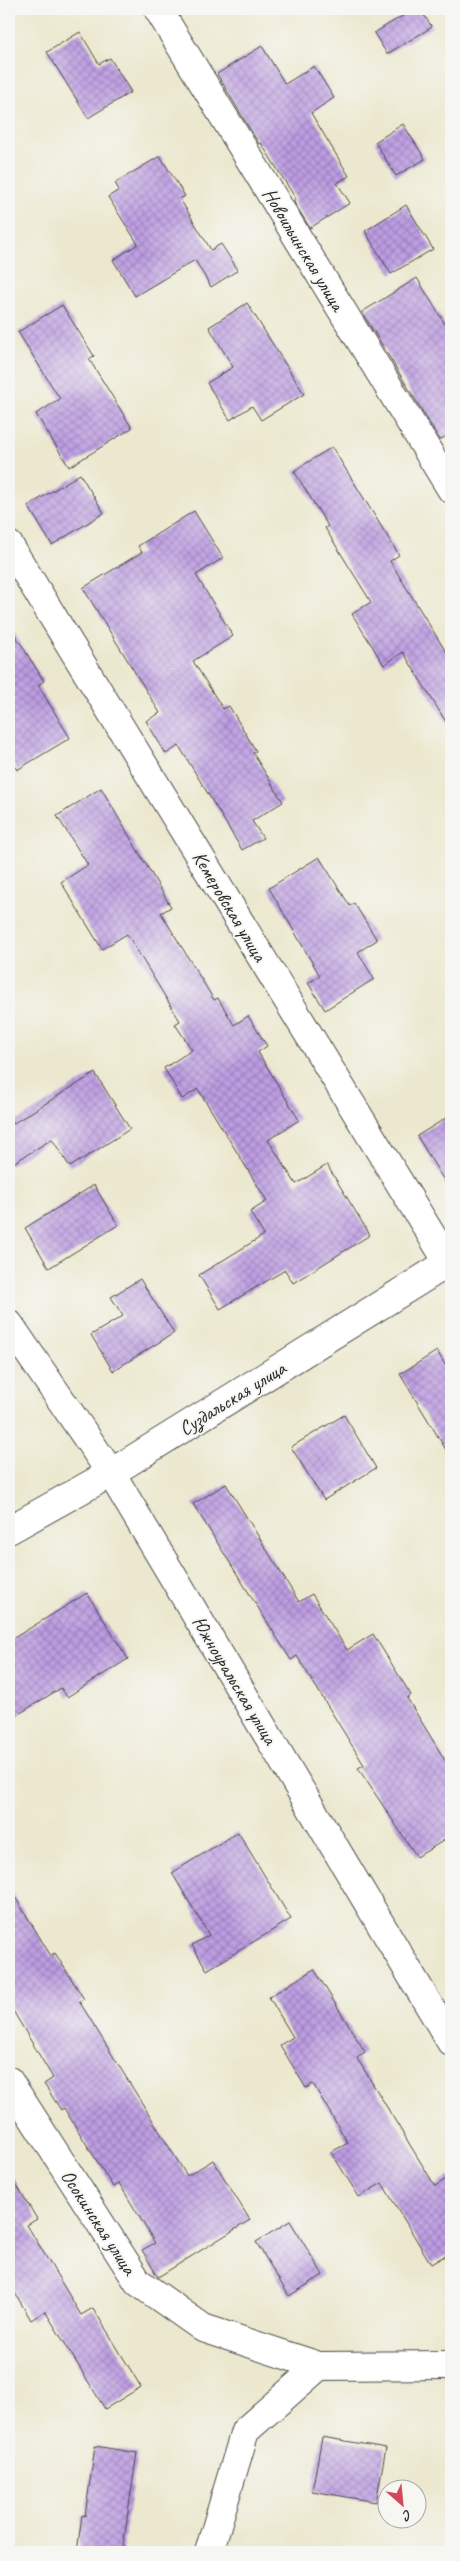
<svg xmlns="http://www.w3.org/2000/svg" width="460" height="2561" font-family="Caveat,sans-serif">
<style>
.building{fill:url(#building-cross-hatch)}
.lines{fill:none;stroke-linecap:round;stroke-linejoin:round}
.minor-casing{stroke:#484744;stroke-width:30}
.minor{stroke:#fff;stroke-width:28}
.labels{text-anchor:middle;stroke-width:4;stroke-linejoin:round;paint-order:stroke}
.street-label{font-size:20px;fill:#2b2b2b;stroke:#f6f6f2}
</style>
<defs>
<pattern id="building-cross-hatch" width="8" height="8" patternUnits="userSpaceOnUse" patternTransform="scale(1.25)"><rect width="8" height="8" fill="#bd9de3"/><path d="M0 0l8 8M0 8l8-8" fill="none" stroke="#9a80b8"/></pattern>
</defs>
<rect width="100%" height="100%" fill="#f6f6f2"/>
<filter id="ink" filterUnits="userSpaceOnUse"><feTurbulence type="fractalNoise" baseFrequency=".02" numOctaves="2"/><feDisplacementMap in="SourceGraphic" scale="10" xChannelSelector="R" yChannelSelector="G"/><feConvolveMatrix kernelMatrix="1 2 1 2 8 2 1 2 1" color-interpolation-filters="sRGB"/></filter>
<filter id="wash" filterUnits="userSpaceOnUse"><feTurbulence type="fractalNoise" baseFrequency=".0096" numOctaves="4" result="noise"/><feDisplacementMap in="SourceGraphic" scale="20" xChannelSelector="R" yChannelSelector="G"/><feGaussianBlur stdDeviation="1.12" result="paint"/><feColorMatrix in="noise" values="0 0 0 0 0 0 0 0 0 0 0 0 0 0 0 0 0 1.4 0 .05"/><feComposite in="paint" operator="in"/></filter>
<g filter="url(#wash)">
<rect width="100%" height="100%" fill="#ece8cf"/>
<g id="blocks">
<!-- building -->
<g class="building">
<path d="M 414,9 L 420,9 L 432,27 L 387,54 L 374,33 Z"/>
<path d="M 80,32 L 99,64 L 110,58 L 131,92 L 88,118 L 47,52 Z"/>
<path d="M 262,46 L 285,84 L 314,66 L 334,98 L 311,113 L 349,176 L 337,183 L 350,203 L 310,228 L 293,201 L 296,199 L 261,143 L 259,144 L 217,74 Z"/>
<path d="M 403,124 L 425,159 L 396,176 L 375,142 Z"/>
<path d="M 160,156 L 185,196 L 180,199 L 211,250 L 221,244 L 238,270 L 211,287 L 195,260 L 135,296 L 113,260 L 138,244 L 108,197 L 119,190 L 115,183 Z"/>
<path d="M 406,205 L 433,249 L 391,274 L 365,231 Z"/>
<path d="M 417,278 L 451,334 L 451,433 L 440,440 L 362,312 Z"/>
<path d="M 247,303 L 304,394 L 261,420 L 252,406 L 230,420 L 207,383 L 233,367 L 209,327 Z"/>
<path d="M 62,305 L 94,356 L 89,359 L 132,428 L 69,467 L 36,414 L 60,399 L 18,332 Z"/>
<path d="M 332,447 L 399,555 L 390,561 L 451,660 L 451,730 L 403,652 L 384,665 L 352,614 L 371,602 L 325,528 L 328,526 L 294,471 Z"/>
<path d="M 80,474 L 104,513 L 52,545 L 28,506 Z"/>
<path d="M 194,511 L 223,558 L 196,575 L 233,636 L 193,661 L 223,709 L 229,706 L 256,751 L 253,753 L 283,802 L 252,821 L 263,838 L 242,850 L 179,746 L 166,754 L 146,721 L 160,713 L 83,588 L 142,552 L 138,546 Z"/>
<path d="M 9,625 L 44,681 L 38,685 L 70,738 L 17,770 L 9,757 Z"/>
<path d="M 101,788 L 171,907 L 161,913 L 214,1000 L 218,998 L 234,1025 L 248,1016 L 267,1046 L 258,1052 L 299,1120 L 268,1140 L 296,1184 L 327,1165 L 370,1235 L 293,1283 L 285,1270 L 220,1309 L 199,1275 L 264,1235 L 250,1212 L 267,1201 L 198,1089 L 182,1099 L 164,1068 L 192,1050 L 175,1024 L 180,1021 L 127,934 L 102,949 L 61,882 L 88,865 L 57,816 Z"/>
<path d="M 319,857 L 350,906 L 354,903 L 377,940 L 358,952 L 374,979 L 325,1010 L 308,983 L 320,976 L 269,888 Z"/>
<path d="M 95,1073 L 130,1129 L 70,1167 L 52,1139 L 9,1166 L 9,1126 Z"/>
<path d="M 451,1115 L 451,1192 L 417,1136 Z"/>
<path d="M 94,1185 L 118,1225 L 49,1268 L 25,1228 Z"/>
<path d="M 140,1279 L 174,1333 L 113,1371 L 91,1335 L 123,1316 L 111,1297 Z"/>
<path d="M 437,1351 L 451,1375 L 451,1458 L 400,1374 Z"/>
<path d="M 344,1415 L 376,1468 L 324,1500 L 291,1447 Z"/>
<path d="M 226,1484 L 299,1602 L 312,1594 L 347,1650 L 373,1634 L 411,1695 L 407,1698 L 451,1770 L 451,1836 L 417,1857 L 358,1768 L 364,1765 L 297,1656 L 291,1660 L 193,1504 Z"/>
<path d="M 87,1593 L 128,1659 L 67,1697 L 61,1688 L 9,1720 L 9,1641 Z"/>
<path d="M 238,1832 L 291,1919 L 207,1970 L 192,1945 L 209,1935 L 172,1873 Z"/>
<path d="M 9,1887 L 51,1956 L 55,1953 L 84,1999 L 79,2001 L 187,2176 L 213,2160 L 250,2220 L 158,2277 L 142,2250 L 155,2243 L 119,2183 L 113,2187 L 64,2108 L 61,2110 L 44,2084 L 53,2078 L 9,2004 Z"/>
<path d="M 314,1969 L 365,2052 L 357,2058 L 435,2186 L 451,2176 L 451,2252 L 431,2264 L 382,2183 L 359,2197 L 331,2152 L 348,2143 L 313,2084 L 306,2088 L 280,2045 L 293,2037 L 269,1997 Z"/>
<path d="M 9,2172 L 37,2219 L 27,2225 L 81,2315 L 93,2308 L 141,2387 L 105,2409 L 45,2311 L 31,2320 L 9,2283 Z"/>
<path d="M 290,2221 L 323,2275 L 289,2296 L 256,2242 Z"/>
<path d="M 322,2437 L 386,2448 L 376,2502 L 312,2491 Z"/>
<path d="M 95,2446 L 137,2453 L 122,2552 L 77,2552 L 82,2515 L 85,2516 Z"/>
</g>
</g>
</g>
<g filter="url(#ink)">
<use href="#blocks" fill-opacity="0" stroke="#484744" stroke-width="1"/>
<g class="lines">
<!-- minor casing -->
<g class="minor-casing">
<g id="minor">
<path d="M 158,9 L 451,489"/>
<path d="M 9,545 L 451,1267"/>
<path d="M 9,1324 L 111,1473 L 451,2042"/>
<path d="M 9,1530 L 111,1473 L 451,1261"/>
<path d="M 9,2081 L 138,2282 L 203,2328 L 319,2366 L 245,2431 L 209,2552"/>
<path d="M 319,2366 L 451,2365"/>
</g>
</g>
<!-- minor -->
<use href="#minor" class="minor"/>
</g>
</g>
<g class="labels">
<!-- street labels -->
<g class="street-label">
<text transform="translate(304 249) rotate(59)" y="7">Новоильинская улица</text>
<text transform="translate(230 906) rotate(59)" y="7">Кемеровская улица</text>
<text transform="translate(232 1398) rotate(-32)" y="7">Суздальская улица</text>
<text transform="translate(235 1680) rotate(59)" y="7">Южноуральская улица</text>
<text transform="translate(99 2222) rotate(57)" y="7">Осокинская улица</text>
</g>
</g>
<!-- margin -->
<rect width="460" height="2561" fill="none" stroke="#f6f6f2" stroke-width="30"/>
<!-- north arrow -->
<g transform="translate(402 2504) rotate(153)"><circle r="24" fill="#f6f6f2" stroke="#a5a5a2"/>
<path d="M0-4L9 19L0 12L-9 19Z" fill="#d1495b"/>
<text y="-8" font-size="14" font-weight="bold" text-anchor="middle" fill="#2b2b2b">С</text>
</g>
</svg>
